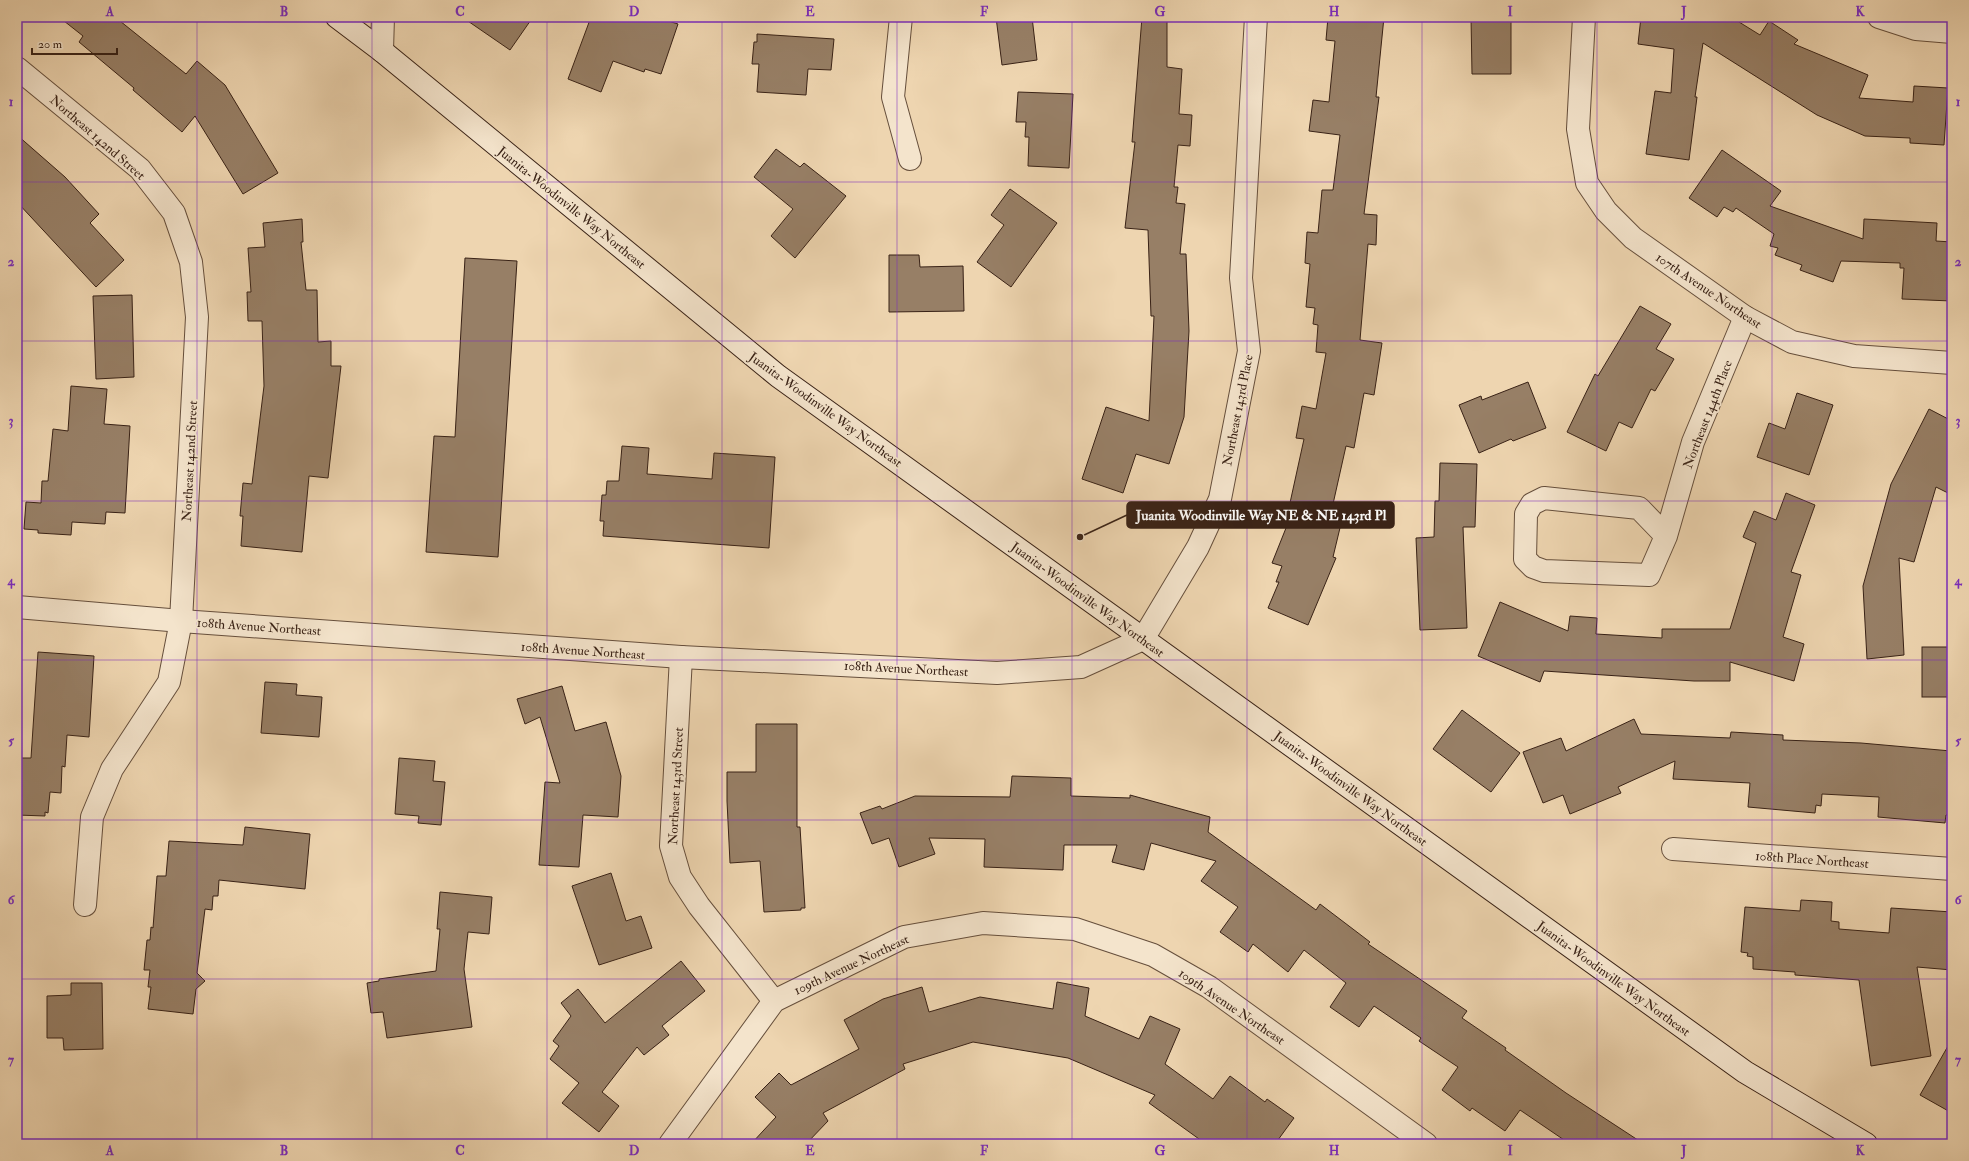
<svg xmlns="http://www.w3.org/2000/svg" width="1969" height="1161" font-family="'IM FELL Double Pica',serif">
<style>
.building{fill:#977f66;stroke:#392216}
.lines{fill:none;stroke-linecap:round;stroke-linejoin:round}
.street-casing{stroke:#664f3c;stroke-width:24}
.secondary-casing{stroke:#392216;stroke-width:24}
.street{stroke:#f4e4cc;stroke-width:22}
.secondary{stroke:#f4e4cc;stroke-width:22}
.grid{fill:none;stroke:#7b2cbf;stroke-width:1;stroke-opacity:0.55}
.labels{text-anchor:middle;stroke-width:3.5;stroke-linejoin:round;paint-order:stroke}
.street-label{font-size:13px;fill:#392216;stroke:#f4e4cc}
.leader{fill:none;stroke:#392216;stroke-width:1.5}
.callout-dot{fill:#392216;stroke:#f4e4cc;stroke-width:1.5}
.callout{fill:#392216;stroke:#392216;stroke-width:1.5}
.callout-label{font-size:14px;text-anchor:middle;font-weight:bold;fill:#fff}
.neatline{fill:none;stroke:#7b2cbf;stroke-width:1.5}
.grid-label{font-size:13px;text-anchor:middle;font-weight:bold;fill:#7b2cbf}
</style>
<rect width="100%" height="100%" fill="#eed5b0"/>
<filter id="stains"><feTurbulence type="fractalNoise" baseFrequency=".005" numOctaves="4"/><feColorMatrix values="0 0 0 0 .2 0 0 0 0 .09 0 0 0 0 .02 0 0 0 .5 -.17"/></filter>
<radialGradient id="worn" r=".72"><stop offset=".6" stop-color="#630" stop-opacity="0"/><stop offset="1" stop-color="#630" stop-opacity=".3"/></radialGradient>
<!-- building -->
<g class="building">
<path d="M 59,17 L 115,17 L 186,74 L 197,61 L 225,85 L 278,173 L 243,194 L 195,116 L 182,132 L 133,90 L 134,88 L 79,42 L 83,36 Z"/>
<path d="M 462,17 L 533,17 L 510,50 Z"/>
<path d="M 591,17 L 655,17 L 678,24 L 661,74 L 645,69 L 644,72 L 613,61 L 601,92 L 568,79 Z"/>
<path d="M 996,17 L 1032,17 L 1037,60 L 1002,65 Z"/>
<path d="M 1142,17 L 1167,17 L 1167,67 L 1182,69 L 1179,114 L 1192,115 L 1190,146 L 1178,145 L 1174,187 L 1178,187 L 1176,203 L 1185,204 L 1180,254 L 1186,254 L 1189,331 L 1184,417 L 1169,464 L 1136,454 L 1123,493 L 1082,479 L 1106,407 L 1149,421 L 1154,316 L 1151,316 L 1148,230 L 1125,228 L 1135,142 L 1132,142 Z"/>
<path d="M 1328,17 L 1384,17 L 1376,97 L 1379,97 L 1364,214 L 1377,215 L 1376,245 L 1368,244 L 1360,340 L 1382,343 L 1374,395 L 1364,393 L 1354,448 L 1346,446 L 1333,504 L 1345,507 L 1333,557 L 1336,558 L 1308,625 L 1268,608 L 1279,582 L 1276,582 L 1282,566 L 1272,563 L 1292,513 L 1288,512 L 1304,439 L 1296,438 L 1302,406 L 1316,409 L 1326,353 L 1316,352 L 1318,325 L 1313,324 L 1315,308 L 1306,307 L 1310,264 L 1305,263 L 1307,232 L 1318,233 L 1322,190 L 1333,190 L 1340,135 L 1309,131 L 1313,100 L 1329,102 L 1335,41 L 1326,40 Z"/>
<path d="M 1471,17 L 1511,17 L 1511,74 L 1472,74 Z"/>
<path d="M 1641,17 L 1731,17 L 1760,35 L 1769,21 L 1798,40 L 1794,44 L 1868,75 L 1859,98 L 1913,102 L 1914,86 L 1948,88 L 1944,145 L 1910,143 L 1910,138 L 1865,136 L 1817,115 L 1703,43 L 1695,97 L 1697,97 L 1689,160 L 1646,154 L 1655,91 L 1671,93 L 1674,49 L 1638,44 Z"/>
<path d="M 757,34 L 834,39 L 831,70 L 808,69 L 806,95 L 757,92 L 759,64 L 752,64 L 754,42 L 757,42 Z"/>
<path d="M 1018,92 L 1073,94 L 1069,168 L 1028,166 L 1029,137 L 1025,137 L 1026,122 L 1016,122 Z"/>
<path d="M 17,135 L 65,177 L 99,214 L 90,223 L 124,260 L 96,287 L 17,202 Z"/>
<path d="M 776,149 L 800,167 L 804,163 L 846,196 L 795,258 L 771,236 L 793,209 L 754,177 Z"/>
<path d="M 1722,150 L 1781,191 L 1770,206 L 1863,239 L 1864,219 L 1937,223 L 1936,241 L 1952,242 L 1952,301 L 1902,299 L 1904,268 L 1900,268 L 1900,263 L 1841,261 L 1833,282 L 1800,270 L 1802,265 L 1775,255 L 1778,248 L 1770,246 L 1774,234 L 1736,208 L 1733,212 L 1724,207 L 1717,217 L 1689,198 Z"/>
<path d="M 1010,189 L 1057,223 L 1011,287 L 977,262 L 1004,225 L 991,215 Z"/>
<path d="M 302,219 L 303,242 L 301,242 L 306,290 L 317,290 L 318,342 L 331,341 L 331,366 L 341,366 L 328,478 L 309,476 L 302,552 L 241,546 L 243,516 L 240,516 L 243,483 L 252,484 L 264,386 L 262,321 L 248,321 L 247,292 L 251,292 L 248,248 L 265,247 L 263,223 Z"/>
<path d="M 889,255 L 919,255 L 920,267 L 963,266 L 964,311 L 889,312 Z"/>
<path d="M 465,258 L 517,261 L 498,557 L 426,552 L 434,436 L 455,437 Z"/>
<path d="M 132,295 L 134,377 L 96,379 L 93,296 Z"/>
<path d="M 1640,306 L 1671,324 L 1656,349 L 1674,359 L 1655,391 L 1651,389 L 1632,428 L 1619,422 L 1606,451 L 1567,432 L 1595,374 L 1598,376 Z"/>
<path d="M 1528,382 L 1546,428 L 1513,441 L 1511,439 L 1479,453 L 1459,405 L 1481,396 L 1482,400 Z"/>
<path d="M 71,386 L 107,389 L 104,424 L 130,426 L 125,513 L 106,512 L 105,524 L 72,522 L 71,535 L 38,533 L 38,530 L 24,529 L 26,502 L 41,503 L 42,481 L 48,481 L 53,429 L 68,431 Z"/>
<path d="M 1797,393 L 1833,405 L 1809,475 L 1757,457 L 1769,423 L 1785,429 Z"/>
<path d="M 1929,409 L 1952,421 L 1952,495 L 1936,487 L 1914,562 L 1899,558 L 1904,655 L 1867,659 L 1863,586 L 1891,484 Z"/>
<path d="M 622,446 L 649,448 L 647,474 L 712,479 L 714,453 L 775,457 L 769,548 L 603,536 L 604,521 L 600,521 L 602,495 L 606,495 L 607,481 L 619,481 Z"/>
<path d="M 1440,463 L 1477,464 L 1475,527 L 1463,527 L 1467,628 L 1420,630 L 1416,538 L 1434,537 L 1435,501 L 1439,501 Z"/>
<path d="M 1786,493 L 1815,505 L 1791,572 L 1801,575 L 1783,637 L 1804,644 L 1794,681 L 1730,662 L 1730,681 L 1694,681 L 1544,671 L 1540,682 L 1478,656 L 1500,602 L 1568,631 L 1570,616 L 1597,618 L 1596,634 L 1662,638 L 1662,629 L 1730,629 L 1756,543 L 1743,537 L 1754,511 L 1776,520 Z"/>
<rect x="1922" y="647" width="30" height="50"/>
<path d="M 38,652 L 94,656 L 89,737 L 67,735 L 65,767 L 62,766 L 61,793 L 50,792 L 48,813 L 45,812 L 45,816 L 17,815 L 17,758 L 31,758 Z"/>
<path d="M 265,682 L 297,684 L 296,695 L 322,697 L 319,737 L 261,733 Z"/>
<path d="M 562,686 L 575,731 L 606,722 L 621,776 L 618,817 L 583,815 L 579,867 L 539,865 L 545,782 L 560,783 L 540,717 L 525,724 L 517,699 Z"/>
<path d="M 1462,710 L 1520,753 L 1491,792 L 1433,749 Z"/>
<path d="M 1634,719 L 1641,734 L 1730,738 L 1731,732 L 1783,735 L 1783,740 L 1861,743 L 1951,751 L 1952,803 L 1950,815 L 1946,815 L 1945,823 L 1878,817 L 1879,797 L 1822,794 L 1821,806 L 1816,805 L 1815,813 L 1748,807 L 1750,783 L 1673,779 L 1675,761 L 1618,787 L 1621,793 L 1570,814 L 1563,795 L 1543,803 L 1523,752 L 1561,738 L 1566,751 Z"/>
<path d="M 756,724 L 797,724 L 797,827 L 800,827 L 805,908 L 801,908 L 801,910 L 764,912 L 760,861 L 730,863 L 727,801 L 727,772 L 756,772 Z"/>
<path d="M 399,758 L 435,761 L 433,781 L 445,782 L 441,825 L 418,823 L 419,816 L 395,814 Z"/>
<path d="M 1012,776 L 1071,778 L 1071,796 L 1130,798 L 1130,795 L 1210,817 L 1208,832 L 1316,910 L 1320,904 L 1370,942 L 1368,944 L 1467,1011 L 1462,1018 L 1506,1048 L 1505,1050 L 1566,1093 L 1644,1144 L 1570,1144 L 1520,1110 L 1505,1131 L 1472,1108 L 1470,1111 L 1442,1090 L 1458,1067 L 1419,1041 L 1421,1038 L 1374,1006 L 1359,1027 L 1330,1007 L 1346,983 L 1304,950 L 1288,972 L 1253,944 L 1248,952 L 1220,932 L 1238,907 L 1201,881 L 1216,861 L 1151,843 L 1144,870 L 1112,862 L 1117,845 L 1064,845 L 1063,870 L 984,867 L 985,839 L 929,838 L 935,854 L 899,867 L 889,838 L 872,844 L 860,813 L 880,806 L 882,809 L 915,796 L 1010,797 Z"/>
<path d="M 245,827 L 310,834 L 305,889 L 219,880 L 218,896 L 213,896 L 212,910 L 205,909 L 197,973 L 205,981 L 196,989 L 193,1014 L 148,1009 L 151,987 L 148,987 L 150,970 L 144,970 L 147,940 L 150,940 L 151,927 L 153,928 L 157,876 L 166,876 L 169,841 L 243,845 Z"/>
<path d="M 611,873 L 626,921 L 641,916 L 652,948 L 599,965 L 572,886 Z"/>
<path d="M 440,892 L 492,897 L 489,934 L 468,932 L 464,969 L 472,1027 L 387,1038 L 383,1012 L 371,1013 L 367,983 L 379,981 L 379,979 L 436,971 L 440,929 L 437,929 Z"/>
<path d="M 1801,900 L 1832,902 L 1831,921 L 1839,922 L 1839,929 L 1889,933 L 1891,908 L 1952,912 L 1952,970 L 1917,967 L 1931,1056 L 1871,1066 L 1859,980 L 1795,975 L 1795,972 L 1753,969 L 1753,957 L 1747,956 L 1748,953 L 1741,952 L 1745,907 L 1800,911 Z"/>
<path d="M 681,961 L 705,991 L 662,1026 L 669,1035 L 644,1055 L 637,1047 L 602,1092 L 619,1106 L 599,1132 L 562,1103 L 579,1083 L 550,1059 L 559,1046 L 553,1041 L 571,1016 L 561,1003 L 578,989 L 605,1023 Z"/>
<path d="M 1057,982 L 1089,988 L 1085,1016 L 1139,1039 L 1150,1016 L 1180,1029 L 1165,1064 L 1213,1099 L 1230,1076 L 1265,1102 L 1267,1099 L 1294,1118 L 1275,1144 L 1206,1144 L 1149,1103 L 1155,1095 L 1068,1058 L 973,1042 L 903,1064 L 905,1069 L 823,1113 L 828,1121 L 806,1144 L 751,1144 L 776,1117 L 755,1097 L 779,1073 L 791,1085 L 859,1049 L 844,1020 L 883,999 L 922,987 L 929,1012 L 980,997 L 1053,1009 Z"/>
<path d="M 71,983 L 102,983 L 103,1049 L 64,1050 L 63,1038 L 47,1038 L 47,996 L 71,995 Z"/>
<path d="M 1952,1039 L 1952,1113 L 1920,1095 Z"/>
</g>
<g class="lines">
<!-- street casing -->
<g class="street-casing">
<g id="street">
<path d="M 901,17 L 893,97 L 910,159"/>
<path d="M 1584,17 L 1578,129 L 1587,183 L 1606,211 L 1633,238 L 1745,317 L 1792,342 L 1854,356 L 1952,363"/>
<path d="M 1879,17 L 1916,29 L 1952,32"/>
<path d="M 382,51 L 383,17"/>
<path d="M 17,68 L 140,169 L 174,213 L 191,262 L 197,317 L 181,621 L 169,682 L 112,769 L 92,817 L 85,905"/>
<path d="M 1666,536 L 1639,508 L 1544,498 L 1532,504 L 1526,514 L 1525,559 L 1533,567 L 1544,571 L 1649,575 L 1666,536 L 1693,442 L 1745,317"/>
<path d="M 17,607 L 181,621 L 681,657 L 997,673 L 1081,667 L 1143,639 L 1198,547 L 1220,499 L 1249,351 L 1241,278 L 1256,17"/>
<path d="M 681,657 L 671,846 L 680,877 L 699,906 L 774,1001"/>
<path d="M 1673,849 L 1952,869"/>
<path d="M 670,1144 L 774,1001 L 904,937 L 983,923 L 1075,929 L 1153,955 L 1209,987 L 1426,1144"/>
</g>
</g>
<!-- secondary casing -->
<g class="secondary-casing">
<path id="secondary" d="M 337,17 L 382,51 L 778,376 L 1745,1072 L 1866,1144"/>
</g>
<!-- street -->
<use href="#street" class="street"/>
<!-- secondary -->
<use href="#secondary" class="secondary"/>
</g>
<!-- grid -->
<path class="grid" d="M 197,17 L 197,1144M 372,17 L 372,1144M 547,17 L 547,1144M 722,17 L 722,1144M 897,17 L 897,1144M 1072,17 L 1072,1144M 1247,17 L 1247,1144M 1422,17 L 1422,1144M 1597,17 L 1597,1144M 1772,17 L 1772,1144M 17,182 L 1952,182M 17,341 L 1952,341M 17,501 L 1952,501M 17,660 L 1952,660M 17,820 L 1952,820M 17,979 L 1952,979"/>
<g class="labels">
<!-- street labels -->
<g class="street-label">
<text transform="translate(98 137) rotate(41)" y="5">Northeast 142nd Street</text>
<text transform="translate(572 207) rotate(39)" y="5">Juanita-Woodinville Way Northeast</text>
<text transform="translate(1709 290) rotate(34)" y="5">107th Avenue Northeast</text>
<text transform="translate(826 409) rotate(36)" y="5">Juanita-Woodinville Way Northeast</text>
<text transform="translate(1237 410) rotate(-79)" y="5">Northeast 143rd Place</text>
<text transform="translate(1707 414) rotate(-69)" y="5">Northeast 144th Place</text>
<text transform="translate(189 461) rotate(-87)" y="5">Northeast 142nd Street</text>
<text transform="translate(1088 599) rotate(36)" y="5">Juanita-Woodinville Way Northeast</text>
<text transform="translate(259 626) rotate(4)" y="5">108th Avenue Northeast</text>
<text transform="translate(583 650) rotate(4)" y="5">108th Avenue Northeast</text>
<text transform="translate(906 668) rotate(3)" y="5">108th Avenue Northeast</text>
<text transform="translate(675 786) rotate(-87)" y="5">Northeast 143rd Street</text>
<text transform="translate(1351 788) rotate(36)" y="5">Juanita-Woodinville Way Northeast</text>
<text transform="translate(1812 859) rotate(4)" y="5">108th Place Northeast</text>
<text transform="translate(851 964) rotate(-25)" y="5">109th Avenue Northeast</text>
<text transform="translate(1614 978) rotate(36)" y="5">Juanita-Woodinville Way Northeast</text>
<text transform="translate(1232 1006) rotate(34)" y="5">109th Avenue Northeast</text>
</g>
</g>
<!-- callouts -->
<path class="leader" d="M1080 537L1127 515"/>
<circle class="callout-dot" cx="1080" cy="537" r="4"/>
<rect class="callout" x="1127" y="502" width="267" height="26" rx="4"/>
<g class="callout-label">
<text x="1261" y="520">Juanita Woodinville Way NE &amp; NE 143rd Pl</text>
</g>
<!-- margin -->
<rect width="1969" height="1161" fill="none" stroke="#eed5b0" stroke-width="44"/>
<!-- scale -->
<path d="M32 48v6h85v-6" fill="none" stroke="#392216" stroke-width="2"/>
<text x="38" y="48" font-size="12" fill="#392216" stroke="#f4e4cc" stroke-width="3" paint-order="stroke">20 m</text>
<rect x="22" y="22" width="1925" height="1117" class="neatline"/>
<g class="grid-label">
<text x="110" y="16">A</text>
<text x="284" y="16">B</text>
<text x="460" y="16">C</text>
<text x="634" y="16">D</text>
<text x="810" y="16">E</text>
<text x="984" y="16">F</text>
<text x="1160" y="16">G</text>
<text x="1334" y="16">H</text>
<text x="1510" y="16">I</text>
<text x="1684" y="16">J</text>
<text x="1860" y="16">K</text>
<text x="11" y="106">1</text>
<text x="1958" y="106">1</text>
<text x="11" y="266">2</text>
<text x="1958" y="266">2</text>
<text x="11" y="425">3</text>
<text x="1958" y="425">3</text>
<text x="11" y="585">4</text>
<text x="1958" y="585">4</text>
<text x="11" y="745">5</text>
<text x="1958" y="745">5</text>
<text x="11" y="904">6</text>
<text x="1958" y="904">6</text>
<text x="11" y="1064">7</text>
<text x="1958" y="1064">7</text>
<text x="110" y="1155">A</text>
<text x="284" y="1155">B</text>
<text x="460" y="1155">C</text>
<text x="634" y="1155">D</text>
<text x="810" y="1155">E</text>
<text x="984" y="1155">F</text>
<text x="1160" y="1155">G</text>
<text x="1334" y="1155">H</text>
<text x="1510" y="1155">I</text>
<text x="1684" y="1155">J</text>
<text x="1860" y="1155">K</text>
</g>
<rect width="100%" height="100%" filter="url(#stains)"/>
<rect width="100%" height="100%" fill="url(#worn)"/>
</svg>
